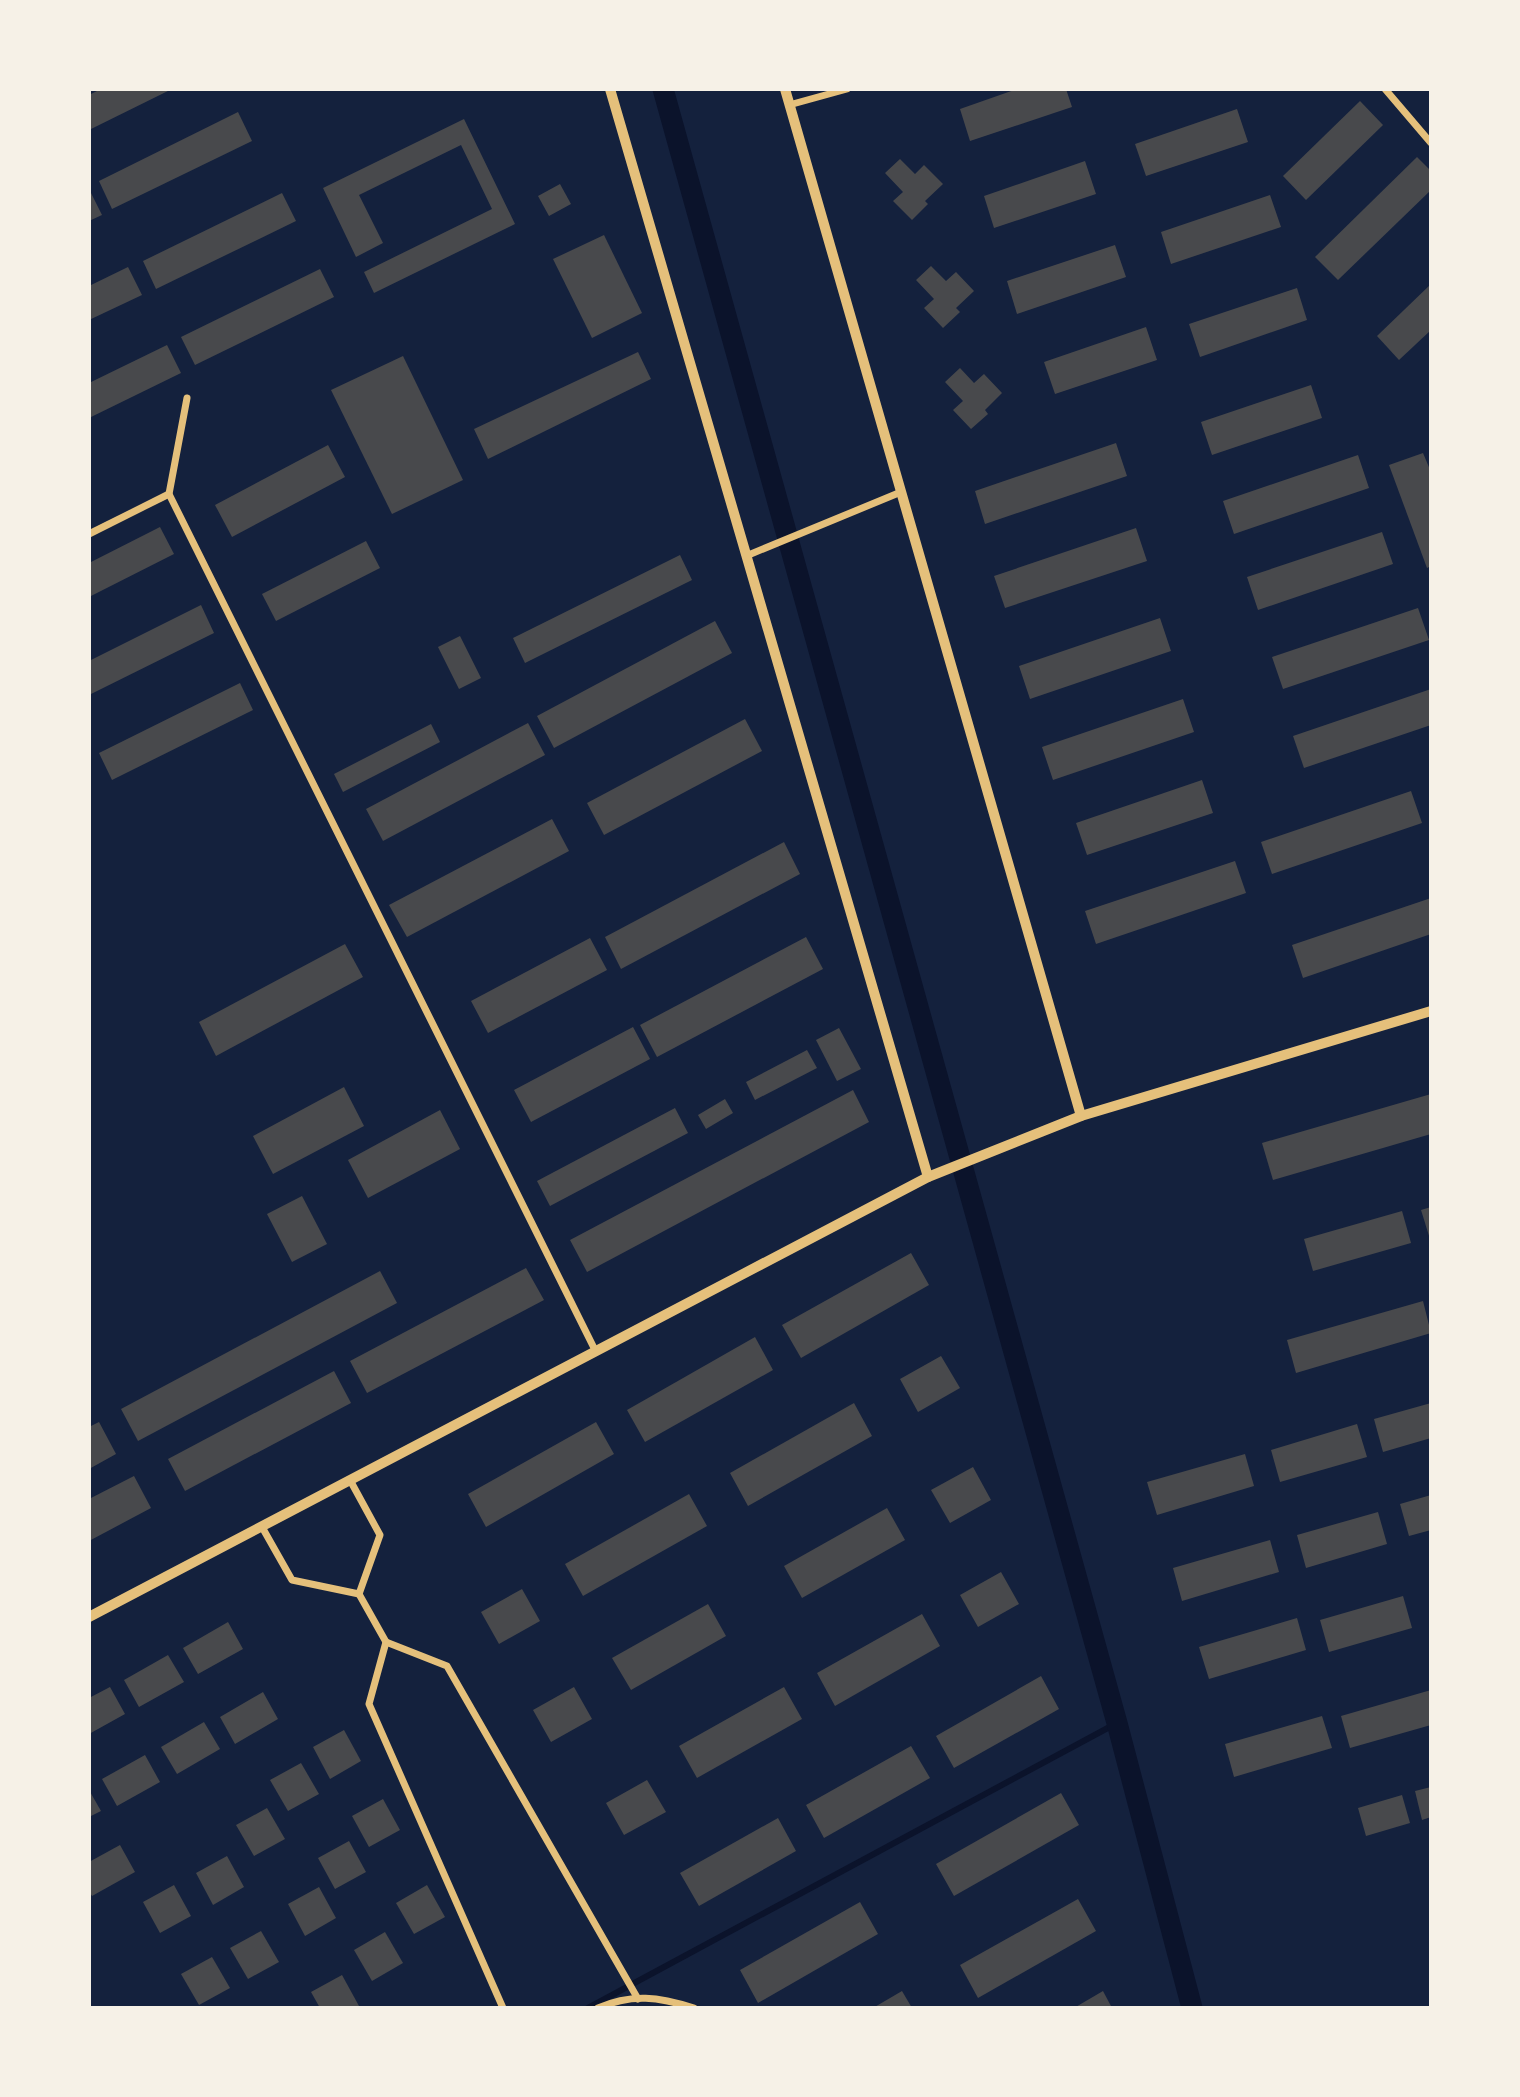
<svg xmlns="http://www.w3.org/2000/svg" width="1520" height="2097" font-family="'IBM Plex Sans',sans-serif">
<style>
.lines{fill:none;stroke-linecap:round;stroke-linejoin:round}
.stream{stroke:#0b132b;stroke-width:6}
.canal{stroke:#0b132b;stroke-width:21}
.building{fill:#48494c}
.minor{stroke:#e5c07b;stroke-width:7}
.tertiary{stroke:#e5c07b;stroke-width:10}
</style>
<rect width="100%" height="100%" fill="#14213d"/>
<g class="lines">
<!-- stream -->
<path class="stream" d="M 588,2008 L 1117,1723"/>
<!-- canal -->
<path class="canal" d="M 663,89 L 1117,1723 L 1192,2008"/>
</g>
<!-- building -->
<g class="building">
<path d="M 101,89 L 172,89 L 89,130 L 89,95 Z"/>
<path d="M 1017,89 L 1066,89 L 1072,107 L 970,141 L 960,109 Z"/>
<path d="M 1360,101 L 1383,125 L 1306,200 L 1283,176 Z"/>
<path d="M 1237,109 L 1248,142 L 1146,176 L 1135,144 Z"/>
<path d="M 238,112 L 252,141 L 112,209 L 99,181 Z"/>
<path d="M 464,119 L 515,224 L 374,293 L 364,272 L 492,209 L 461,145 L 359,195 L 383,243 L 356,257 L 323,188 Z"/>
<path d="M 1417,157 L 1431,171 L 1431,190 L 1338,280 L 1315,257 Z"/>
<path d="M 900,159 L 915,174 L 924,165 L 943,184 L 925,201 L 928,204 L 912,220 L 893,201 L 903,192 L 885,173 Z"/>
<path d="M 1085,161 L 1096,194 L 994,228 L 984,196 Z"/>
<path d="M 560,184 L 571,204 L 549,216 L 538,196 Z"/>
<path d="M 89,189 L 102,215 L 89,221 Z"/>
<path d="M 282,193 L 296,221 L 156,289 L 143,261 Z"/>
<path d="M 1270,195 L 1281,227 L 1171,264 L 1161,232 Z"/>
<path d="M 604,235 L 642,313 L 592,338 L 553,259 Z"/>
<path d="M 1115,245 L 1126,277 L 1017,314 L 1007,281 Z"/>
<path d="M 931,266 L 946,281 L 956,272 L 974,291 L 956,308 L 960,312 L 943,328 L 924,308 L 934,299 L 916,280 Z"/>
<path d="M 128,267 L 142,295 L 89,320 L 89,286 Z"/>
<path d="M 320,269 L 334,297 L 195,365 L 181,337 Z"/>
<path d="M 1431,284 L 1431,330 L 1399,360 L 1377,336 Z"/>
<path d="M 1297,288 L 1307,320 L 1200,357 L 1189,324 Z"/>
<path d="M 1146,327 L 1157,360 L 1055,394 L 1044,362 Z"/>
<path d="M 167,345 L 181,373 L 89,418 L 89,383 Z"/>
<path d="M 638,352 L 651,379 L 488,459 L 474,429 Z"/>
<path d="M 403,356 L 463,480 L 392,514 L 331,390 Z"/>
<path d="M 960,368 L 974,383 L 984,374 L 1002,393 L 985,410 L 988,414 L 971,429 L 953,410 L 963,401 L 945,382 Z"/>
<path d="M 1311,385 L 1322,418 L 1212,455 L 1201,422 Z"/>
<path d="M 1116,443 L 1127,476 L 985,524 L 975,491 Z"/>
<path d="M 328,445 L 345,477 L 232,537 L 215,505 Z"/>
<path d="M 1423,453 L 1431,472 L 1431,566 L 1427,568 L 1389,465 Z"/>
<path d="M 1358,455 L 1369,488 L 1234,534 L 1223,501 Z"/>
<path d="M 160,527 L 174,554 L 89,597 L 89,563 Z"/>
<path d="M 1136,528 L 1147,561 L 1005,608 L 994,576 Z"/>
<path d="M 1382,532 L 1393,564 L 1258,610 L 1247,577 Z"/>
<path d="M 366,541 L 380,568 L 276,621 L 262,594 Z"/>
<path d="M 680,555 L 692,580 L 525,663 L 513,638 Z"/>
<path d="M 201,605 L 214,633 L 89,695 L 89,661 Z"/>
<path d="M 1418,608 L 1429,640 L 1283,689 L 1272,657 Z"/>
<path d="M 1160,618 L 1171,651 L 1030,699 L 1019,666 Z"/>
<path d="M 715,621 L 732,653 L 554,748 L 537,716 Z"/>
<path d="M 460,636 L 481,678 L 459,689 L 438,647 Z"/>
<path d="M 240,683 L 253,710 L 112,780 L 99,753 Z"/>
<path d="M 1431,689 L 1431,725 L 1304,768 L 1293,736 Z"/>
<path d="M 1183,699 L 1194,732 L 1053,780 L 1042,747 Z"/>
<path d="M 745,719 L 762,751 L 604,835 L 587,803 Z"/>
<path d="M 528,723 L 545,755 L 383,841 L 366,809 Z"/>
<path d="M 431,724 L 440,742 L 343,792 L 334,774 Z"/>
<path d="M 1202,780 L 1213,813 L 1087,855 L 1076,823 Z"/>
<path d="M 1411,791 L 1422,823 L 1272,874 L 1261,842 Z"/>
<path d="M 552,819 L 569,851 L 407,937 L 389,905 Z"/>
<path d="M 784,842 L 800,874 L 621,969 L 605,937 Z"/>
<path d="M 1235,861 L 1246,893 L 1096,944 L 1085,911 Z"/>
<path d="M 1431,898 L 1431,934 L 1303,978 L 1292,945 Z"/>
<path d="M 806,937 L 823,969 L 657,1057 L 640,1025 Z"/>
<path d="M 590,938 L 607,970 L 488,1033 L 471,1001 Z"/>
<path d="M 345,944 L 363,977 L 216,1056 L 199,1022 Z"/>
<path d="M 633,1027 L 650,1059 L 531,1122 L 514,1090 Z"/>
<path d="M 839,1028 L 861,1069 L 837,1081 L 816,1040 Z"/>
<path d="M 807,1050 L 817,1068 L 755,1100 L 746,1082 Z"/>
<path d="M 344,1087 L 364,1126 L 273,1174 L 253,1136 Z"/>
<path d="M 853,1090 L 869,1122 L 587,1272 L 570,1240 Z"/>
<path d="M 1431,1094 L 1431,1134 L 1273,1180 L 1262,1143 Z"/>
<path d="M 725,1099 L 733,1113 L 706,1129 L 698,1115 Z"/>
<path d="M 675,1108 L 688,1133 L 550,1206 L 537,1181 Z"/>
<path d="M 440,1110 L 460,1149 L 368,1198 L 348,1160 Z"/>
<path d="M 302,1196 L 327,1244 L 292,1262 L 267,1214 Z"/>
<path d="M 1431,1207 L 1431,1239 L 1430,1239 L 1421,1210 Z"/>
<path d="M 1402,1211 L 1411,1243 L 1313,1271 L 1304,1239 Z"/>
<path d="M 911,1253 L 929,1285 L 801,1358 L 782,1325 Z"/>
<path d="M 526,1268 L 544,1300 L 367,1393 L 350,1361 Z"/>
<path d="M 380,1271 L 397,1303 L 138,1441 L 121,1409 Z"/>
<path d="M 1423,1301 L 1431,1333 L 1296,1373 L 1287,1340 Z"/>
<path d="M 755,1337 L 773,1370 L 645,1442 L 627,1410 Z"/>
<path d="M 941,1356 L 960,1388 L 918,1412 L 900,1379 Z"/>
<path d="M 334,1371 L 351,1403 L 185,1491 L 168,1459 Z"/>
<path d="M 854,1403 L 872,1436 L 748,1506 L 730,1473 Z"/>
<path d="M 1431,1403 L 1431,1438 L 1383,1452 L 1374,1419 Z"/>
<path d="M 99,1422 L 116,1454 L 89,1469 L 89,1427 Z"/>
<path d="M 596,1422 L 614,1454 L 486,1527 L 468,1494 Z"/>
<path d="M 1357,1424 L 1367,1457 L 1280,1482 L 1271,1450 Z"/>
<path d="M 1245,1454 L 1254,1486 L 1157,1515 L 1147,1482 Z"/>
<path d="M 973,1467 L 991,1500 L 950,1523 L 931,1490 Z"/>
<path d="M 134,1476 L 151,1508 L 89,1541 L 89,1499 Z"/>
<path d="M 689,1494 L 707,1526 L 583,1596 L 565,1564 Z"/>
<path d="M 1431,1495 L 1431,1530 L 1409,1536 L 1400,1504 Z"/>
<path d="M 887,1508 L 905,1540 L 802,1598 L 784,1566 Z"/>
<path d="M 1378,1512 L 1387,1544 L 1306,1568 L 1297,1535 Z"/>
<path d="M 1270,1540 L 1279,1572 L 1182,1601 L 1173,1568 Z"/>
<path d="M 1001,1572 L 1019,1604 L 978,1627 L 960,1595 Z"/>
<path d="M 522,1589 L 540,1621 L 499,1644 L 481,1612 Z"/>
<path d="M 1403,1596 L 1412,1628 L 1329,1652 L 1320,1620 Z"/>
<path d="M 708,1604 L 726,1636 L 631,1690 L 612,1658 Z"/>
<path d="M 922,1614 L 940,1646 L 835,1706 L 817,1673 Z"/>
<path d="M 1297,1618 L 1306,1650 L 1209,1679 L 1199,1647 Z"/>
<path d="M 228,1622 L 243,1649 L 198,1674 L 183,1648 Z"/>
<path d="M 168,1655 L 184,1682 L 139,1707 L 124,1680 Z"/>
<path d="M 1041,1676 L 1059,1709 L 954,1768 L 936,1736 Z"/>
<path d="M 110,1687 L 125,1714 L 89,1734 L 89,1698 Z"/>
<path d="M 574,1687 L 592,1719 L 551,1742 L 533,1710 Z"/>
<path d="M 784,1687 L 802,1719 L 697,1778 L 679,1746 Z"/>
<path d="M 1431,1690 L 1431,1725 L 1350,1748 L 1341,1716 Z"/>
<path d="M 263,1692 L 278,1719 L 235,1744 L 220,1717 Z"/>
<path d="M 1322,1716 L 1332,1748 L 1234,1777 L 1225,1744 Z"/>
<path d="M 204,1722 L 220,1749 L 177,1774 L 161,1747 Z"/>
<path d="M 344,1730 L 361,1761 L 330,1779 L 313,1747 Z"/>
<path d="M 911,1746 L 930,1778 L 824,1838 L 806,1805 Z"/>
<path d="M 145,1755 L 160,1782 L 117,1806 L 102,1779 Z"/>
<path d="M 301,1763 L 319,1794 L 288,1811 L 270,1780 Z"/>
<path d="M 647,1780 L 666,1812 L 624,1835 L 606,1803 Z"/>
<path d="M 1431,1787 L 1431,1817 L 1422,1820 L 1415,1791 Z"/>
<path d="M 89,1790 L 101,1811 L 89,1817 Z"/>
<path d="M 1061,1793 L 1079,1825 L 954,1896 L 936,1864 Z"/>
<path d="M 1402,1795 L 1410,1823 L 1366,1836 L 1358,1808 Z"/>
<path d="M 383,1799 L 400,1830 L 369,1847 L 352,1816 Z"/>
<path d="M 267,1808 L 285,1839 L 254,1856 L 236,1825 Z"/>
<path d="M 778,1818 L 796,1851 L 699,1906 L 680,1873 Z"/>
<path d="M 349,1841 L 366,1872 L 335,1889 L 318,1858 Z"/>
<path d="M 120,1845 L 135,1872 L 92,1896 L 89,1891 L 89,1862 Z"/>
<path d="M 227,1856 L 244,1887 L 213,1905 L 196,1873 Z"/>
<path d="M 174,1885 L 191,1916 L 160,1933 L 143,1902 Z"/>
<path d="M 427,1885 L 445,1917 L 414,1934 L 396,1903 Z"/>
<path d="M 319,1887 L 336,1918 L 305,1936 L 288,1904 Z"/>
<path d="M 1078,1899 L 1096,1931 L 978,1998 L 960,1965 Z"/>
<path d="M 860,1902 L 878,1934 L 758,2003 L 740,1970 Z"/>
<path d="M 261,1931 L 279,1962 L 248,1979 L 230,1948 Z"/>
<path d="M 385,1932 L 403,1963 L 372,1981 L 354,1950 Z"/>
<path d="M 212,1957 L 230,1988 L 199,2005 L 181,1974 Z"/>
<path d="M 342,1975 L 359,2006 L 320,2008 L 311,1992 Z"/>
<path d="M 902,1991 L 912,2008 L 873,2008 Z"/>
<path d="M 1103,1991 L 1112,2008 L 1074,2008 Z"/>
</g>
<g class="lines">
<!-- minor -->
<g class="minor">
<path d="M 1385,89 L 1431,143"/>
<path d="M 789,105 L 847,89"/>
<path d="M 187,398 L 169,494 L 595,1350"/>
<path d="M 89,534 L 169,494"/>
<path d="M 746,556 L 901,492"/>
<path d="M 262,1527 L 292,1580 L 359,1594 L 380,1535 L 350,1480"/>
<path d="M 359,1594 L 386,1642"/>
<path d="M 503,2008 L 369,1704 L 386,1642 L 447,1666 L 638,1999"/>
<path d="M 598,2008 C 632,1993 659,1997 694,2008"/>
</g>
<!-- tertiary -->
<g class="tertiary">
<path d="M 610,89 L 928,1177"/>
<path d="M 785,89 L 1081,1116"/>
<path d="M 89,1617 L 928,1177 L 1081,1116 L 1431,1011"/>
</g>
</g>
<!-- border -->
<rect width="1520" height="2097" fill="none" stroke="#f6f1e7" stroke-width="182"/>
</svg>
